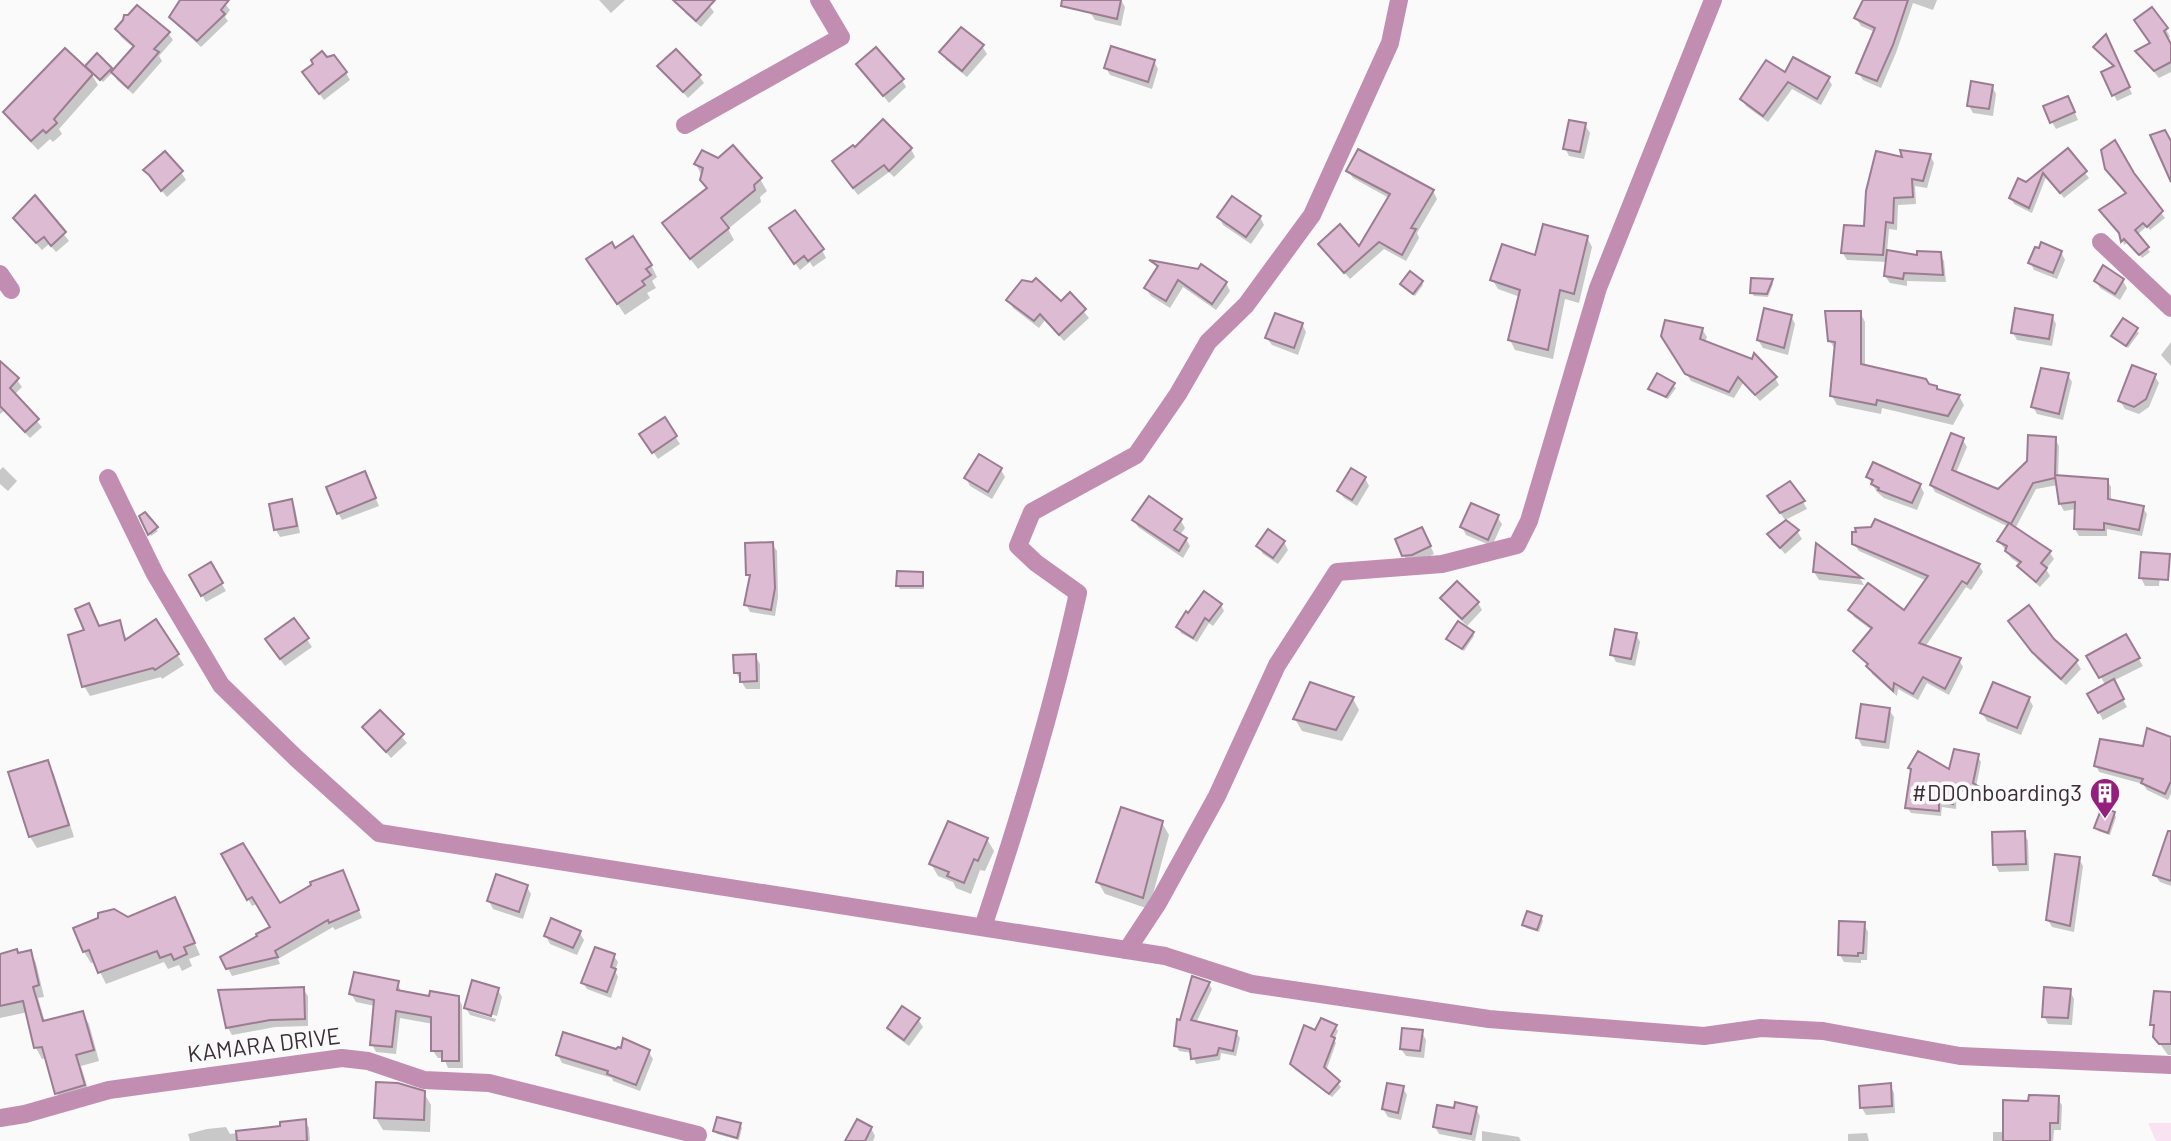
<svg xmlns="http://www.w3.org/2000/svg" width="2171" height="1141" font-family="Barlow,sans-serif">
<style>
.green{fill:#f9e2f1}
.shadow{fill:#0003}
.building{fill:#ddbbd2;stroke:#9b7c91;stroke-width:2}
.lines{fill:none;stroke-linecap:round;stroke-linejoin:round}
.street{stroke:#c18eb2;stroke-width:18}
.labels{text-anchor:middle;stroke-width:7;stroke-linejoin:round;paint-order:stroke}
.poi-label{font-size:23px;fill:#3b2e37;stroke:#fafafa;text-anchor:end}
.street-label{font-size:23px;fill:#3b2e37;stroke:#fafafa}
</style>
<rect width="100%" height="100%" fill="#fafafa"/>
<!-- green -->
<path class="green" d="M 2148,1123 L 2171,1123 L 2171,1141 L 2156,1141 Z"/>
<!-- shadow -->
<g class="shadow">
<path d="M 182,0 L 222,0 L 230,10 L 225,17 L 228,21 L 201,47 L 175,23 L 171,17 Z"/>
<path d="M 599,0 L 625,0 L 611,13 Z"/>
<path d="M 688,0 L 705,0 L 714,12 L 701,27 L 685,13 L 681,5 Z"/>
<path d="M 1093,0 L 1121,0 L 1125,7 L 1121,26 L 1095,20 L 1090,12 Z"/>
<path d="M 1865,0 L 1937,0 L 1933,10 L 1913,3 L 1896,53 L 1881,88 L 1863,80 L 1858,72 L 1875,32 L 1861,26 L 1856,18 Z"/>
<path d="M 2140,28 L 2166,29 L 2170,37 L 2167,39 L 2171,47 L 2171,72 L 2159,78 L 2137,51 L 2152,44 Z"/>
<path d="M 117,30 L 168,33 L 173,40 L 159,56 L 162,61 L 133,94 L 117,80 L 113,72 L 103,82 L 90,70 L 111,69 L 113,72 L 134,48 L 121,37 Z"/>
<path d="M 2109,43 L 2132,94 L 2117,101 L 2114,95 L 2114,68 L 2095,47 Z"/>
<path d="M 982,46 L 987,54 L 967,77 L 946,60 L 942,52 Z"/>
<path d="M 1154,61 L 1158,69 L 1152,89 L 1110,75 L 1106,68 Z"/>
<path d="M 858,64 L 902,80 L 906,87 L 889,103 Z"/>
<path d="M 660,66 L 699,76 L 704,83 L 688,98 Z"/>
<path d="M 346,73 L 350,80 L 324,100 L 309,80 Z"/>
<path d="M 1785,74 L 1828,78 L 1832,85 L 1821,105 L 1792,89 L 1768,122 L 1746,106 L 1742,99 Z"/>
<path d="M 92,75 L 98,85 L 59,129 L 62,134 L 53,142 L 50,139 L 38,150 L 11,122 L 5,112 Z"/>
<path d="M 1992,86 L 1996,94 L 1993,116 L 1973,113 L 1969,106 Z"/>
<path d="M 2072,106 L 2078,120 L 2056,129 L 2052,122 Z"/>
<path d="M 1585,125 L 1590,133 L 1584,159 L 1569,156 L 1565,148 Z"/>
<path d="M 911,149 L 915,157 L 894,177 L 889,172 L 858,195 L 838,169 Z"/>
<path d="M 2067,150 L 2089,178 L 2064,198 L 2046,177 L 2032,213 L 2014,204 L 2011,198 Z"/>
<path d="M 1930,155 L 1934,163 L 1927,188 L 1915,186 L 1916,204 L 1898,205 L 1897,230 L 1889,229 L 1887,252 L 1919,257 L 1940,254 L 1944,261 L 1946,282 L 1907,281 L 1907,286 L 1890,283 L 1885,276 L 1887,262 L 1847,260 L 1842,252 L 1866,228 L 1904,159 Z"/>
<path d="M 718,161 L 760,179 L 767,191 L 760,197 L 761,202 L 728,229 L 734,240 L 698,269 L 664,224 L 708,189 L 696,164 Z"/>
<path d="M 145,171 L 181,172 L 186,180 L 167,197 Z"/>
<path d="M 1348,171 L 1433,191 L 1437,199 L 1417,233 L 1419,238 L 1406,261 L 1384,249 L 1350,279 L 1320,244 L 1359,248 L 1389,198 L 1353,178 Z"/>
<path d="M 2132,174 L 2165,218 L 2150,230 L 2147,226 L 2137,235 L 2150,252 L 2142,258 L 2128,242 L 2124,245 L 2121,234 L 2101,211 L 2128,194 Z"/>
<path d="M 35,198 L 69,241 L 56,252 L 49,244 L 42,250 L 20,226 Z"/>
<path d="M 1219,217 L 1260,217 L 1264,225 L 1251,244 L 1223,225 Z"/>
<path d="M 775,236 L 822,250 L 826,258 L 813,267 L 810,262 L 800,270 Z"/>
<path d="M 1587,237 L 1592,247 L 1579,303 L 1565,299 L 1553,359 L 1515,350 L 1510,340 L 1520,297 L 1498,289 L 1492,279 L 1536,257 Z"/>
<path d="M 615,250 L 651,265 L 657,277 L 652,281 L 656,288 L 647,293 L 650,298 L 625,315 L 595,271 Z"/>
<path d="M 2061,252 L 2065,260 L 2057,279 L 2034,270 L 2030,262 Z"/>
<path d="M 1152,262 L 1226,283 L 1230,291 L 1216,310 L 1183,287 L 1170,308 L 1151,296 L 1146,288 L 1158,269 Z"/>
<path d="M 1772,281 L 1773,284 L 1768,297 L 1754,296 L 1752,293 Z"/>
<path d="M 2096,281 L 2123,281 L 2127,288 L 2120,300 L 2100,288 Z"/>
<path d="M 1422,282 L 1423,285 L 1415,296 L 1402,284 Z"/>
<path d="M 1070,295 L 1089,318 L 1064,341 L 1045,320 L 1039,328 L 1013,308 L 1009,300 L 1061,303 Z"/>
<path d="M 1860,312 L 1865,322 L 1865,367 L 1959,396 L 1964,405 L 1953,425 L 1882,408 L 1881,414 L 1837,405 L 1832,396 L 1836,351 L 1830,341 Z"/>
<path d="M 1791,316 L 1795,324 L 1788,355 L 1763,348 L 1758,340 Z"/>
<path d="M 2052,316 L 2056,324 L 2052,346 L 2017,340 L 2013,333 Z"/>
<path d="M 2123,320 L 2139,333 L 2128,348 L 2113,336 Z"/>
<path d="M 1302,324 L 1306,332 L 1298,355 L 1272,345 L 1267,338 Z"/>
<path d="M 1702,329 L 1707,337 L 1705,343 L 1775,378 L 1779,385 L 1760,401 L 1743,383 L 1734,398 L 1691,381 L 1667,344 Z"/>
<path d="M 2171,342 L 2171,366 L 2161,355 Z"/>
<path d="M 0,363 L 17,380 L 22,387 L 14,395 L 42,427 L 30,438 L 4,411 L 0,414 Z"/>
<path d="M 2068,375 L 2072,382 L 2063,420 L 2037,414 L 2033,407 Z"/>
<path d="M 2154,375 L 2159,383 L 2149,407 L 2139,414 L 2125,409 L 2120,401 Z"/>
<path d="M 1658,376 L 1676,388 L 1668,399 L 1650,389 Z"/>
<path d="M 664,419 L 680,444 L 658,459 L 646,442 Z"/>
<path d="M 2055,439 L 2059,446 L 2058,477 L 2107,480 L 2111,487 L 2111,501 L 2143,508 L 2147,514 L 2142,536 L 2107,529 L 2107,536 L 2079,536 L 2075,529 L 2076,509 L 2064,511 L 2060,504 L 2058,485 L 2036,489 L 2015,529 L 2050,553 L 2054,559 L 2046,569 L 2050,576 L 2040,587 L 2024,573 L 2020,566 L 2021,565 L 2011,558 L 1999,541 L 2009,527 L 1935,492 L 1931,485 L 1963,440 L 1967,447 L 1956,473 L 1998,491 Z"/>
<path d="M 3,467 L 17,481 L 8,491 L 0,484 L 0,470 Z"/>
<path d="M 1001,470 L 1005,477 L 992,499 L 970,486 L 966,478 Z"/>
<path d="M 1868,477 L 1920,485 L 1924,493 L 1917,510 L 1884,498 L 1877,492 Z"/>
<path d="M 1365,478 L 1369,486 L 1357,506 L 1344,498 L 1339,491 Z"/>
<path d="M 368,481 L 379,506 L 342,520 L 338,513 Z"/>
<path d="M 291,501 L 295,508 L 300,533 L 280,537 L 276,530 L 271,505 Z"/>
<path d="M 1803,502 L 1807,509 L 1785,520 L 1774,504 Z"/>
<path d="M 142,517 L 158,531 L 151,536 Z"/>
<path d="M 1497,517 L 1502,524 L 1492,546 L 1466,535 L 1462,527 Z"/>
<path d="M 1134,520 L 1181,521 L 1185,528 L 1180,535 L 1186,539 L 1190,546 L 1183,558 L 1138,527 Z"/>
<path d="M 1797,531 L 1802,539 L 1785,554 L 1769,535 Z"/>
<path d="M 1426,536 L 1434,554 L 1417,562 L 1408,563 L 1404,555 Z"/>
<path d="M 1284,542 L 1288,550 L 1278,564 L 1263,554 L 1258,546 Z"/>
<path d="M 772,544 L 777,551 L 778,597 L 775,616 L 750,612 L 746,604 L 751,580 L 748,574 Z"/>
<path d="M 1854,544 L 1979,565 L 1983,572 L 1971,590 L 1966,587 L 1925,647 L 1959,660 L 1963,667 L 1949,695 L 1927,683 L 1918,700 L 1898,689 L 1897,696 L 1872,674 L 1869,666 L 1860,658 L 1855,651 L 1873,631 L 1854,617 L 1850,610 L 1904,613 L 1927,581 L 1859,551 Z"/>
<path d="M 1818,547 L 1861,580 L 1864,585 L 1819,580 L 1814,572 Z"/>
<path d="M 2161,562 L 2159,586 L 2145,586 L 2141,578 Z"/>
<path d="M 210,564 L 226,591 L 206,602 L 191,575 Z"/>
<path d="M 922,573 L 924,589 L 900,589 L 898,586 Z"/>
<path d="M 1442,599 L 1478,603 L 1482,610 L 1467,626 L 1447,606 Z"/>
<path d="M 1221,605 L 1224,611 L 1213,626 L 1209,623 L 1197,642 L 1181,633 L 1178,627 Z"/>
<path d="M 294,620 L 312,647 L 285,666 L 271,647 Z"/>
<path d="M 156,621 L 184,665 L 162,679 L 161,677 L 90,696 L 84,686 L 87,631 L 119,622 L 127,640 Z"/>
<path d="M 2015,629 L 2053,640 L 2076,661 L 2081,669 L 2066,685 L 2038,660 Z"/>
<path d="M 1473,633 L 1474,636 L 1464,651 L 1448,639 Z"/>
<path d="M 1636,634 L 1640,642 L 1635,666 L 1616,662 L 1612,654 Z"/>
<path d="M 2125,637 L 2143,666 L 2113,681 L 2127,707 L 2103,720 L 2089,695 L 2106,686 L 2089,657 Z"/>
<path d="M 755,656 L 760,664 L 760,689 L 746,689 L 736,673 Z"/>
<path d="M 1353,699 L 1359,710 L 1342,741 L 1302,731 L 1295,719 Z"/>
<path d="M 2029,699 L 2033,706 L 2021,735 L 1987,721 L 1982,713 Z"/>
<path d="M 1889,710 L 1894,717 L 1889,749 L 1862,746 L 1858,738 Z"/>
<path d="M 380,712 L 407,743 L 391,758 L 364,727 Z"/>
<path d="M 2171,740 L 2171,794 L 2168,800 L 2147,790 L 2143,784 L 2099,772 L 2096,765 Z"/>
<path d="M 1977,756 L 1981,762 L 1976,787 L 1982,790 L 1983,792 L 1946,782 L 1945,786 L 1984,795 L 1985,798 L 1957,791 L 1956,809 L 1942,807 L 1941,816 L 1911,813 L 1907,807 L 1950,772 Z"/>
<path d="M 47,762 L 54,774 L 74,837 L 37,848 L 30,837 L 10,773 Z"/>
<path d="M 2114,814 L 2116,817 L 2110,835 L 2098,831 L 2096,828 Z"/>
<path d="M 1162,823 L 1169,835 L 1149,909 L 1105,894 L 1098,882 Z"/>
<path d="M 2024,833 L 2028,841 L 2029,871 L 1999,872 L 1995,864 Z"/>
<path d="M 987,839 L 994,851 L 985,871 L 980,870 L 971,894 L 956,888 L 953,882 L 938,876 L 931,864 Z"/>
<path d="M 2171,845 L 2171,886 L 2160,882 L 2155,875 Z"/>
<path d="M 224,855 L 279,906 L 346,879 L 362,918 L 335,930 L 333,927 L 278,959 L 280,964 L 232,976 L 223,958 L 272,928 L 258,903 L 252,906 Z"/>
<path d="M 2079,859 L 2083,866 L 2074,932 L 2052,927 L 2048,920 Z"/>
<path d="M 527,887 L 531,894 L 523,919 L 493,909 L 489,901 Z"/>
<path d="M 175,899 L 200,955 L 189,959 L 192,966 L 182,971 L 179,965 L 168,969 L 164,962 L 106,984 L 95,962 L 91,963 L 84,952 L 76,929 L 128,919 Z"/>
<path d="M 1541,917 L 1543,921 L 1539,932 L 1526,928 L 1524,925 Z"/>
<path d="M 1864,924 L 1868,932 L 1867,960 L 1861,960 L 1861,963 L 1844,962 L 1840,955 Z"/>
<path d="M 579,932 L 584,940 L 577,955 L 550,944 L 546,936 Z"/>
<path d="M 30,952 L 36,963 L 44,997 L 38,998 L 45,1022 L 82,1013 L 89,1024 L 99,1061 L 81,1066 L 90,1096 L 63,1104 L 57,1093 L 47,1058 L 42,1059 L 36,1048 L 28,1012 L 0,1018 L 0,955 Z"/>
<path d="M 614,956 L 618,962 L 615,971 L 618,977 L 611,998 L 587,989 L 583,983 Z"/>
<path d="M 398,982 L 401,993 L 430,998 L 458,997 L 462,1005 L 463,1068 L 448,1068 L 444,1058 L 438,1058 L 433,1051 L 433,1024 L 400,1018 L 396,1054 L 376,1052 L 372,1044 L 375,1006 L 356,1002 L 351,994 Z"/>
<path d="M 1209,984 L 1212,989 L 1196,1023 L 1236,1032 L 1240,1038 L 1236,1056 L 1221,1053 L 1220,1060 L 1196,1064 L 1192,1053 L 1179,1051 L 1176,1045 L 1181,1022 Z"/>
<path d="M 303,989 L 308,996 L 308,1026 L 275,1027 L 232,1035 L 228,1028 L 220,992 Z"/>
<path d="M 498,990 L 502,997 L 497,1016 L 469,1008 L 469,1011 L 496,1019 L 495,1022 L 470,1015 L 466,1008 Z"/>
<path d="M 2070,991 L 2074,999 L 2072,1025 L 2048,1024 L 2044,1016 Z"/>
<path d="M 2171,994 L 2171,1055 L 2168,1055 L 2155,1037 L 2155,1030 L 2152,1025 Z"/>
<path d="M 918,1019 L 923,1027 L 909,1046 L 894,1035 L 889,1028 Z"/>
<path d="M 1335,1027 L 1338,1031 L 1334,1040 L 1336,1043 L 1326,1071 L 1341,1087 L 1332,1097 L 1294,1069 L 1291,1064 L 1316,1032 Z"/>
<path d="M 1422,1032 L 1426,1040 L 1424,1058 L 1406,1056 L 1401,1049 Z"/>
<path d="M 648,1051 L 653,1059 L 640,1091 L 613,1081 L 612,1078 L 562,1063 L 558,1055 Z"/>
<path d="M 1890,1085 L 1894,1093 L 1895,1113 L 1866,1115 L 1862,1108 Z"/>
<path d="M 1403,1088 L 1407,1095 L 1401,1120 L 1388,1117 L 1383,1109 Z"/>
<path d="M 424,1093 L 431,1105 L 430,1132 L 383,1130 L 376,1118 Z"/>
<path d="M 2057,1098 L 2062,1105 L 2061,1130 L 2054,1130 L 2053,1141 L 1993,1141 L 1993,1132 L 2005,1132 L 2030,1102 Z"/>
<path d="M 1476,1109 L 1480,1116 L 1475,1141 L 1439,1134 L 1435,1127 L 1455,1110 Z"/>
<path d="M 305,1121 L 309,1128 L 310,1141 L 190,1141 L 188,1134 L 207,1129 L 226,1127 L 230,1134 L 282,1127 Z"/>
<path d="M 740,1124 L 742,1128 L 739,1140 L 717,1134 L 715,1131 Z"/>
<path d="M 871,1128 L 875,1136 L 873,1141 L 848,1141 Z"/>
<path d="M 1482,1131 L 1519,1137 L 1521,1141 L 1482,1141 Z"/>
<path d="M 1867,1133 L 1869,1141 L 1848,1141 L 1848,1134 Z"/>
</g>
<!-- building -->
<g class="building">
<path d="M 180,0 L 229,0 L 221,10 L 225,14 L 197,41 L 169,17 Z"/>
<path d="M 673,0 L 715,0 L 696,21 Z"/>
<path d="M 1062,0 L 1121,0 L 1117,19 L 1061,6 Z"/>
<path d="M 1863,0 L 1908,0 L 1893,45 L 1877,81 L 1856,73 L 1875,28 L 1854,18 Z"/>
<path d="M 137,5 L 170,32 L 154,49 L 159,52 L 128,88 L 111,72 L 134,46 L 115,29 L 123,20 L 124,15 L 128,15 Z"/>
<path d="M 2152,7 L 2168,28 L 2164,31 L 2171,44 L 2171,62 L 2154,71 L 2135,51 L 2150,43 L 2134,20 Z"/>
<path d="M 961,27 L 984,45 L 962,71 L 939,52 Z"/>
<path d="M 2106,34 L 2130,87 L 2112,96 L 2101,72 L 2114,66 L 2093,47 Z"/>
<path d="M 1111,46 L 1155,60 L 1148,82 L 1104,68 Z"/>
<path d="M 876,47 L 904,79 L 883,96 L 856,64 Z"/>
<path d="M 65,48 L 93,74 L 54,119 L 57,123 L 46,133 L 43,130 L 31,141 L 3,112 Z"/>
<path d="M 676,49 L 701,75 L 683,92 L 657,66 Z"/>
<path d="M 322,51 L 327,57 L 334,55 L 347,72 L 319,94 L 302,72 L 313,64 L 311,60 Z"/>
<path d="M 97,53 L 112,68 L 100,80 L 85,66 Z"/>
<path d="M 1793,57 L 1830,77 L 1817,99 L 1788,82 L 1763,116 L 1740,99 L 1766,60 L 1785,72 Z"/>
<path d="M 1971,81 L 1993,85 L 1989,109 L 1967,106 Z"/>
<path d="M 2068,96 L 2075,112 L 2050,123 L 2043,106 Z"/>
<path d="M 883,119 L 912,148 L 889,171 L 884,165 L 853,188 L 832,161 L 853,145 L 855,147 Z"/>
<path d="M 1569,120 L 1586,123 L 1580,152 L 1563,149 Z"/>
<path d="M 2165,130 L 2171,141 L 2171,182 L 2150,135 Z"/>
<path d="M 2115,140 L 2134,173 L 2163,211 L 2147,227 L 2143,223 L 2135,230 L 2149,247 L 2139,255 L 2124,239 L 2121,242 L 2119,233 L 2099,210 L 2126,193 L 2105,169 L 2101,150 Z"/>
<path d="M 733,145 L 762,178 L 754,185 L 755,190 L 721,218 L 729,228 L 690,259 L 662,223 L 707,188 L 700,180 L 703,168 L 694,164 L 702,150 L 718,158 Z"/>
<path d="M 2068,148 L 2087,171 L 2060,193 L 2043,173 L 2029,208 L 2009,198 L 2018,178 L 2026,182 Z"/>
<path d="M 1358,149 L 1434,190 L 1411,228 L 1416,229 L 1402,255 L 1379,242 L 1344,273 L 1318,244 L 1340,224 L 1359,246 L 1390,194 L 1346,171 Z"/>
<path d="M 1900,150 L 1931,154 L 1923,181 L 1912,179 L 1913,197 L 1894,198 L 1893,223 L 1886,222 L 1883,255 L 1841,253 L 1844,225 L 1864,226 L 1866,191 L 1876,151 L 1902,157 Z"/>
<path d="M 165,151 L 183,171 L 161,191 L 149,175 L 143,170 Z"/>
<path d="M 35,195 L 66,232 L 51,246 L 44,237 L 36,243 L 13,218 Z"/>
<path d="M 1232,196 L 1261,216 L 1246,237 L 1217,217 Z"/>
<path d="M 795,210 L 824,249 L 808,261 L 804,256 L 794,264 L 769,228 Z"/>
<path d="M 1543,224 L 1588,236 L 1574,294 L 1560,290 L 1548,350 L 1508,340 L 1520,290 L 1490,280 L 1502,244 L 1535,255 Z"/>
<path d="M 633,236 L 652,265 L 646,269 L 651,275 L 642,281 L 645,285 L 617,304 L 586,259 L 612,242 L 615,248 Z"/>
<path d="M 2041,242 L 2062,251 L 2053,273 L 2028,263 L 2035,247 L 2039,248 Z"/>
<path d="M 1887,250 L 1917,255 L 1917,251 L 1941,252 L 1943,275 L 1904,273 L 1903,279 L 1884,276 Z"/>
<path d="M 1149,260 L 1198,269 L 1201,264 L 1227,282 L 1212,304 L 1178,280 L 1166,301 L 1144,288 L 1158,266 Z"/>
<path d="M 2103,265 L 2124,279 L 2115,294 L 2094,281 Z"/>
<path d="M 1410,271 L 1423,281 L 1413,294 L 1400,284 Z"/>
<path d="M 1036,278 L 1061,301 L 1070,292 L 1086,309 L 1059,335 L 1040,314 L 1034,321 L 1006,300 L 1022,280 L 1032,282 Z"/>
<path d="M 1751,278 L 1773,279 L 1767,294 L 1750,293 Z"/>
<path d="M 1764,308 L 1792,315 L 1784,348 L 1757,340 Z"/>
<path d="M 2015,308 L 2053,315 L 2049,339 L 2011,333 Z"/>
<path d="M 1825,311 L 1861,311 L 1861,364 L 1926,379 L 1929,384 L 1937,386 L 1937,389 L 1960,395 L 1948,416 L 1877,400 L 1876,405 L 1830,396 L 1835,342 L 1828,341 Z"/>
<path d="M 1275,313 L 1303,323 L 1294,348 L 1265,338 Z"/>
<path d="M 2123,318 L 2138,328 L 2126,346 L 2111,336 Z"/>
<path d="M 1665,320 L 1703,328 L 1700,339 L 1752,359 L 1754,353 L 1777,377 L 1755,395 L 1738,377 L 1729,392 L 1685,374 L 1661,336 Z"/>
<path d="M 0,361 L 19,378 L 10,388 L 39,419 L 25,432 L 0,406 Z"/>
<path d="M 2132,365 L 2156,374 L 2146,399 L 2134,407 L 2118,401 Z"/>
<path d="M 2041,368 L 2069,373 L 2059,414 L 2031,407 Z"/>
<path d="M 1657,373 L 1675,383 L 1666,397 L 1648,389 Z"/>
<path d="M 665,417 L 677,436 L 652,453 L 639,434 Z"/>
<path d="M 1951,433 L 1964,438 L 1952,470 L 1998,489 L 2027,461 L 2028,435 L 2056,437 L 2055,475 L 2108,479 L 2108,499 L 2144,506 L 2139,530 L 2104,523 L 2104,530 L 2074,529 L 2075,502 L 2059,504 L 2055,476 L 2055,478 L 2033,483 L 2011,524 L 1930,485 Z"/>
<path d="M 979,454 L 1002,468 L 988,492 L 964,478 Z"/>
<path d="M 1873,462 L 1921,484 L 1912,503 L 1878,490 L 1879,488 L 1871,484 L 1873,480 L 1866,477 Z"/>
<path d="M 1351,468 L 1366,477 L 1352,500 L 1337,491 Z"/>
<path d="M 365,471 L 376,498 L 337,514 L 326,487 Z"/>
<path d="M 1790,481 L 1805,501 L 1780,513 L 1767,496 Z"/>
<path d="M 1149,496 L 1182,519 L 1174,530 L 1187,538 L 1179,551 L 1132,520 Z"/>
<path d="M 292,499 L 297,526 L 274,530 L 269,504 Z"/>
<path d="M 1471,503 L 1499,515 L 1488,540 L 1460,527 Z"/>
<path d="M 145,512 L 158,527 L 148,535 L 139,516 Z"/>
<path d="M 1875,519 L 1980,564 L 1967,584 L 1962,581 L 1919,643 L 1961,658 L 1945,689 L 1923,677 L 1913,694 L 1894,683 L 1893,691 L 1866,666 L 1868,664 L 1853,651 L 1872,628 L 1848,610 L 1868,583 L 1904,610 L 1928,576 L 1852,544 L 1852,532 L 1856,532 L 1855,528 L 1871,527 Z"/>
<path d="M 1786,520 L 1799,530 L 1780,548 L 1767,534 Z"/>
<path d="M 2009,523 L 2051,551 L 2041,563 L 2047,568 L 2036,582 L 2017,566 L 2021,562 L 2005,551 L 2007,546 L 1997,541 Z"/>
<path d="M 1422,527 L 1431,546 L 1412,555 L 1402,556 L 1395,539 Z"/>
<path d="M 1268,529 L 1285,541 L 1273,558 L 1256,546 Z"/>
<path d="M 773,542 L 775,588 L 771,610 L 744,605 L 750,575 L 746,575 L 745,543 Z"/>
<path d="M 1816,543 L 1862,578 L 1813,572 Z"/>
<path d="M 2141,552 L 2170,554 L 2168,580 L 2139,578 Z"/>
<path d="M 211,562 L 223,583 L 201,596 L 189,575 Z"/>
<path d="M 897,571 L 923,572 L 923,586 L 896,586 Z"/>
<path d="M 1457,581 L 1479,602 L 1462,619 L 1440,598 Z"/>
<path d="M 1204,591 L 1222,604 L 1209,621 L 1205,618 L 1193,638 L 1176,627 L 1186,611 L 1188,613 Z"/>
<path d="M 89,603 L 99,626 L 120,620 L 125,640 L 156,619 L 179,654 L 155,670 L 153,668 L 82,687 L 68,635 L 84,630 L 75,609 Z"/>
<path d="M 2029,605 L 2054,639 L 2078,660 L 2061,679 L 2032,652 L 2008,621 Z"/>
<path d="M 294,618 L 309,638 L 280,659 L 265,639 Z"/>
<path d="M 1458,621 L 1474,632 L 1462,649 L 1446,639 Z"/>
<path d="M 1615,629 L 1637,633 L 1631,659 L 1610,655 Z"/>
<path d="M 2126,634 L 2140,658 L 2099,678 L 2086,656 Z"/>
<path d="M 756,654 L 757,681 L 740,682 L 740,673 L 734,673 L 733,655 Z"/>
<path d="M 2114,679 L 2124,699 L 2098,713 L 2087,694 Z"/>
<path d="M 1310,682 L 1354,697 L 1336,730 L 1293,719 Z"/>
<path d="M 1993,682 L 2030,697 L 2017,728 L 1980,713 Z"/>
<path d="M 1861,704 L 1890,708 L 1885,742 L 1856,738 Z"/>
<path d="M 380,710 L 404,734 L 386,752 L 362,727 Z"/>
<path d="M 2147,728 L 2171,737 L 2171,781 L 2165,794 L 2141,783 L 2143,779 L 2094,766 L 2100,739 L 2143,746 Z"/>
<path d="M 1954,749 L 1979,754 L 1973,783 L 1983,789 L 1981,792 L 1954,786 L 1953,804 L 1939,802 L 1939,811 L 1905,808 L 1911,769 L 1908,768 L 1918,751 L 1949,769 Z"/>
<path d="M 48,760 L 69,825 L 29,837 L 8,772 Z"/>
<path d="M 1121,807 L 1163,821 L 1143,898 L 1096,882 Z"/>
<path d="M 2102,807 L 2115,812 L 2108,833 L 2094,828 Z"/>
<path d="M 948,821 L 988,838 L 978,861 L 974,859 L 964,883 L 947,876 L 949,872 L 929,864 Z"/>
<path d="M 2025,831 L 2026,864 L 1993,865 L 1992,832 Z"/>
<path d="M 2168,831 L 2171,831 L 2171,881 L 2153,875 Z"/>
<path d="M 243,843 L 280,903 L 311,885 L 310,882 L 343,870 L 359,910 L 329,923 L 328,920 L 275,951 L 278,957 L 226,969 L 220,957 L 257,936 L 256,934 L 270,927 L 252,897 L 247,900 L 221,854 Z"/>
<path d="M 2055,854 L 2080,857 L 2070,926 L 2046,920 Z"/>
<path d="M 496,874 L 528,885 L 519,912 L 487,901 Z"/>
<path d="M 175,897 L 195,943 L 184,947 L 187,954 L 174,960 L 171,954 L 160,958 L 157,951 L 98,973 L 89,950 L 83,952 L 73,928 L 98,918 L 98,913 L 114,909 L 128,917 Z"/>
<path d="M 1527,911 L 1542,916 L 1537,930 L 1522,925 Z"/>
<path d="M 551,918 L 581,931 L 573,948 L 544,936 Z"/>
<path d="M 1839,921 L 1865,922 L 1863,953 L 1858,953 L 1858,956 L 1838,955 Z"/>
<path d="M 595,947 L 615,954 L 611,967 L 616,969 L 607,992 L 581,983 Z"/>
<path d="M 17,949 L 18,953 L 31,950 L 39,985 L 33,987 L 43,1021 L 83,1011 L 94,1050 L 76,1055 L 85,1085 L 55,1094 L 42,1047 L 34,1048 L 23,1001 L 0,1006 L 0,954 Z"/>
<path d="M 354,972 L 399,981 L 397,990 L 429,996 L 430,991 L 459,996 L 459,1061 L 442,1061 L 442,1051 L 431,1051 L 431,1017 L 396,1011 L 392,1047 L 370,1045 L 374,1000 L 349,994 Z"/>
<path d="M 1192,976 L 1210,982 L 1191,1020 L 1237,1031 L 1233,1051 L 1219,1048 L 1217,1055 L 1191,1059 L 1190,1049 L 1174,1046 L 1177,1019 L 1180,1020 Z"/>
<path d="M 472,980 L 499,988 L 491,1016 L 464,1008 Z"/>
<path d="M 304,987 L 305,1019 L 270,1020 L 226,1028 L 218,990 Z"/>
<path d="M 2044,987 L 2071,989 L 2068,1018 L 2042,1017 Z"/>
<path d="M 2154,991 L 2171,992 L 2171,1044 L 2159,1044 L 2153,1037 L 2154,1025 L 2150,1025 Z"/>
<path d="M 902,1006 L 920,1018 L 904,1040 L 887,1028 Z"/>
<path d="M 1321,1018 L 1337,1025 L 1331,1036 L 1335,1038 L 1324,1067 L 1340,1081 L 1329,1094 L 1290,1064 L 1304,1025 L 1315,1030 Z"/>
<path d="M 1402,1028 L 1423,1030 L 1420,1051 L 1400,1049 Z"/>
<path d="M 563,1032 L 616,1049 L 618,1047 L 621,1048 L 623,1038 L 650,1050 L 636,1085 L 607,1074 L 608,1071 L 556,1055 Z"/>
<path d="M 376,1082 L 398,1083 L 425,1091 L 424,1120 L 374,1118 Z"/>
<path d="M 1387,1083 L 1404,1086 L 1398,1113 L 1382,1109 Z"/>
<path d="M 1891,1083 L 1892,1106 L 1860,1108 L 1859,1086 Z"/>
<path d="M 2029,1095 L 2059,1096 L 2058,1123 L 2050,1123 L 2050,1141 L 2003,1141 L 2003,1100 L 2028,1101 Z"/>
<path d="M 1455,1102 L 1477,1107 L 1471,1134 L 1433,1127 L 1437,1105 L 1454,1108 Z"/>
<path d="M 717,1117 L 741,1123 L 737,1138 L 713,1131 Z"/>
<path d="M 306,1119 L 307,1141 L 237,1141 L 236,1131 L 280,1126 L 280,1122 Z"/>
<path d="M 857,1119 L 872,1127 L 865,1141 L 845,1141 Z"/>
</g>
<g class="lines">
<!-- street -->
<g class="street">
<path d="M 685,125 L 841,37 L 819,0"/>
<path d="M 2101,242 L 2171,308"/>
<path d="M 0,274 L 11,290"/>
<path d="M 108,478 L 155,574 L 221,685 L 296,758 L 379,833 L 1165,956 L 1252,984 L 1489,1019 L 1704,1036 L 1761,1028 L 1823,1031 L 1960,1056 L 2171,1065"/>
<path d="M 983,927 C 1020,817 1053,707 1078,593 L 1036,563 L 1018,546 L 1032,512 L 1136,455 L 1178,394 L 1208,342 L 1246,305 L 1312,215 L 1390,43 L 1399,0"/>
<path d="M 1127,950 L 1158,903 L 1217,796 L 1277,665 L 1337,572 L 1442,564 L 1517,545 L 1529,521 L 1598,288 L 1713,0"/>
<path d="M 0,1118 L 25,1114 L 109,1090 L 342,1058 L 368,1061 L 424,1080 L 489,1083 L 698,1135"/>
</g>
</g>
<!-- icons -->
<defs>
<g id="building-pin" transform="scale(1.575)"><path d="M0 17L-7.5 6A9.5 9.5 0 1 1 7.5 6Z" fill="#941f7d" stroke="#fafafa"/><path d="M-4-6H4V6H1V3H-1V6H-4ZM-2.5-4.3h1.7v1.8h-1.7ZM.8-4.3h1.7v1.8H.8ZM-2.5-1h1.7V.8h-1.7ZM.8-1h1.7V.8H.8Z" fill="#fff"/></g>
</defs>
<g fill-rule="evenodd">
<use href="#building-pin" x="2105" y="793"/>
</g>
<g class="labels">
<!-- poi labels -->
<g class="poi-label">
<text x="2082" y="801">#DDOnboarding3</text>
</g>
<!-- street labels -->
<g class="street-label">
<text transform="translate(264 1045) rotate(-7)" y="8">KAMARA DRIVE</text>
</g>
</g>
</svg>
